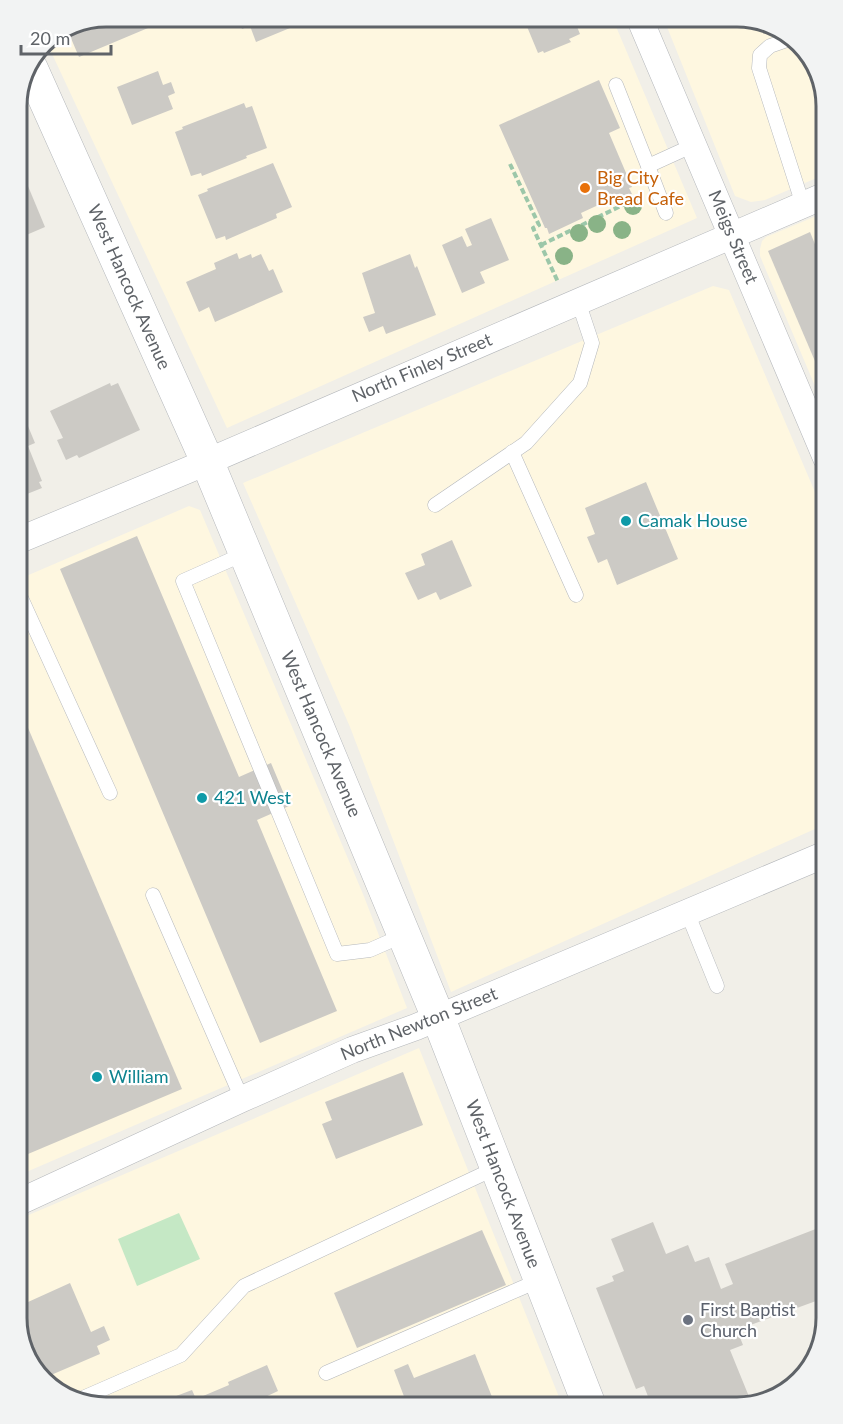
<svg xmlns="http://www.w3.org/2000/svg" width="843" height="1424" font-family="Lato,sans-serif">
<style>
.commercial{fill:#fef7e0}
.green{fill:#c5e8c5}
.building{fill:#cccac5}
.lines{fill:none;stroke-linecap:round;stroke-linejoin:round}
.service-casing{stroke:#b5b8bc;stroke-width:15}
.minor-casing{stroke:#b5b8bc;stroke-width:27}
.tertiary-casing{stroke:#b5b8bc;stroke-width:34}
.path{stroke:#9cc7a9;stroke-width:4;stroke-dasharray:6 3;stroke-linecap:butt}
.service{stroke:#fff;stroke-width:14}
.minor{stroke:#fff;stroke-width:26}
.tertiary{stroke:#fff;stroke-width:33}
.tree{fill:#89b387}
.food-dot{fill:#e8710a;stroke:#fff;stroke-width:2}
.culture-dot{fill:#0f9aa8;stroke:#fff;stroke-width:2}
.worship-dot{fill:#6b7280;stroke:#fff;stroke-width:2}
.labels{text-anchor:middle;stroke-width:4.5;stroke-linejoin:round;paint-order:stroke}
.food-label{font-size:18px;fill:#c56008;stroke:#fff;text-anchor:start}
.street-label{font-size:18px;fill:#5f6368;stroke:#fff}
.culture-label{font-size:18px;fill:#0d838f;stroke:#fff;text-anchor:start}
.worship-label{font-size:18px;fill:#5b616d;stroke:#fff;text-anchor:start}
.rim{fill:none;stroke:#5f6368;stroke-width:3}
</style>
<rect width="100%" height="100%" fill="#f1efe8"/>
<!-- commercial -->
<g class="commercial">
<path d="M 106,17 L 612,17 L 697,218 L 227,428 L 46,41 Z"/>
<path d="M 663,17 L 743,17 L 787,32 L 817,67 L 826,106 L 826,174 L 765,200 L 751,202 L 735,196 Z"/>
<path d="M 826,212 L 826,412 L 760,256 L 760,249 L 762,241 L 766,237 Z"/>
<path d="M 713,286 L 729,290 L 826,518 L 826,824 L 451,992 L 350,727 L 243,483 Z"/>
<path d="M 189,506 L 200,510 L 363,894 L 407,1008 L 17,1176 L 17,580 Z"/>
<path d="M 419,1048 L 563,1407 L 100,1407 L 57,1393 L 26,1357 L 17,1318 L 17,1220 Z"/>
</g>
<!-- green -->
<path class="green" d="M 179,1213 L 200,1259 L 137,1286 L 118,1239 Z"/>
<!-- building -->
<g class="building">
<path d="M 106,16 L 143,17 L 148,28 L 79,57 L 70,36 L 79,32 L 78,28 Z"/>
<path d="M 237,17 L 305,17 L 307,21 L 256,42 L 250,26 L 242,29 Z"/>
<path d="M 523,17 L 573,17 L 580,34 L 569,39 L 571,42 L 544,53 L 543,51 L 538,53 Z"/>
<path d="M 684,17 L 708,17 L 688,25 Z"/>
<path d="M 158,71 L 163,85 L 171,82 L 175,93 L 168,96 L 173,109 L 132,125 L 117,87 Z"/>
<path d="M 599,80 L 620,128 L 609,133 L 632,187 L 629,188 L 632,194 L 609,205 L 607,201 L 581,213 L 583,218 L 549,234 L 547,228 L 545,228 L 499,125 Z"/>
<path d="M 244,103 L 246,108 L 252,106 L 267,148 L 246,156 L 247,158 L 202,176 L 201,173 L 191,176 L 175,132 L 183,129 L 182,127 Z"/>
<path d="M 273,163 L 292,207 L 276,214 L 277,218 L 226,240 L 225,236 L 216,239 L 198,195 L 208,191 L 207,189 Z"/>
<path d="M 23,174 L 45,227 L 17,239 L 17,176 Z"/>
<path d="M 491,218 L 509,260 L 480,272 L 485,283 L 462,293 L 442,245 L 462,236 L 467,247 L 472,245 L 465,229 Z"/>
<path d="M 810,232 L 826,271 L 826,387 L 768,251 Z"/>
<path d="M 237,253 L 239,259 L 251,254 L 252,258 L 261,254 L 269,271 L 273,269 L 283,292 L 215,322 L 209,307 L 199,312 L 186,282 L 216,269 L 214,263 Z"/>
<path d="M 410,254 L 415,268 L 417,266 L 436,315 L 386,334 L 383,326 L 369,332 L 363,317 L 375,313 L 362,273 Z"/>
<path d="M 110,383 L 111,386 L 118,383 L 140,430 L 79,458 L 77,455 L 66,460 L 57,440 L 63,438 L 50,411 Z"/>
<path d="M 17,421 L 20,429 L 28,426 L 35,443 L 28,446 L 42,481 L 39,482 L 42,488 L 17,498 Z"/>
<path d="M 646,482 L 678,559 L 617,585 L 607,559 L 598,563 L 587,537 L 595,534 L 585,508 Z"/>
<path d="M 137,536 L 239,777 L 271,763 L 289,806 L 257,820 L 337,1011 L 260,1043 L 60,569 Z"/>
<path d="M 452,540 L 472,586 L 440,600 L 436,592 L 418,600 L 405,573 L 425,565 L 421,554 Z"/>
<path d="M 17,702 L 182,1089 L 28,1154 L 17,1128 Z"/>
<path d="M 403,1072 L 423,1125 L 336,1159 L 322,1124 L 332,1120 L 325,1102 Z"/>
<path d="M 653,1222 L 666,1254 L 688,1245 L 695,1262 L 709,1257 L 721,1289 L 733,1284 L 725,1264 L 826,1225 L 826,1313 L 822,1315 L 816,1301 L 737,1330 L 743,1345 L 730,1350 L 752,1404 L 737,1408 L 652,1407 L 644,1386 L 636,1389 L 596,1288 L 614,1281 L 612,1276 L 624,1271 L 611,1239 Z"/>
<path d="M 482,1230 L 506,1285 L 357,1348 L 334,1293 Z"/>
<path d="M 70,1283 L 91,1332 L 104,1326 L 110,1340 L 97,1346 L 100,1354 L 44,1378 L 26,1357 L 16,1318 L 17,1307 Z"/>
<path d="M 475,1354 L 496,1407 L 408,1407 L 394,1370 L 408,1364 L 414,1378 Z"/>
<path d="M 267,1365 L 278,1391 L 244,1407 L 144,1407 L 143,1404 L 161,1397 L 163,1401 L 192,1390 L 196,1399 L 229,1385 L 228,1382 Z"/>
</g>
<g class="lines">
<!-- service casing -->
<g class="service-casing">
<g id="service">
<path d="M 793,38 L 770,46 L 760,55 L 759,68 L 803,205"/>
<path d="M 616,85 L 648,166 L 694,145"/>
<path d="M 648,166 L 666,213"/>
<path d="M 512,452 L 576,595"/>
<path d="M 435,505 L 526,443 L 580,383 L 592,343 L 578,301"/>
<path d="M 246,553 L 183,581 L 337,954 L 370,950 L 404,935"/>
<path d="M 17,589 L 110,793"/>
<path d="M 153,895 L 242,1099"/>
<path d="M 687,912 L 717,986"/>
<path d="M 326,1373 L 540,1280"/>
<path d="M 78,1400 L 181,1355 L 244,1286 L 498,1167"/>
<path d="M 566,1407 L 587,1399"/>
</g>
</g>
<!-- minor casing -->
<g class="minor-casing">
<g id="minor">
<path d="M 639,17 L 826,458"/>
<path d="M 17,541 L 188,470 L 826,195"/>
<path d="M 17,1203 L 242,1099 L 352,1050 L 416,1027 L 826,854"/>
</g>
</g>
<!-- tertiary casing -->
<g class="tertiary-casing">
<path id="tertiary" d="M 31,68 L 207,461 L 438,1017 L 590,1407"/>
</g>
<!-- path -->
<g class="path">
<path d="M 510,164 L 539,225 L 533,228 L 558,282"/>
<path d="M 541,245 L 637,198"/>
</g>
<!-- service -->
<use href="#service" class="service"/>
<!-- minor -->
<use href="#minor" class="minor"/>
<!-- tertiary -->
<use href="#tertiary" class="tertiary"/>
</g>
<!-- trees -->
<g class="tree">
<circle cx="633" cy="206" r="9"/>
<circle cx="597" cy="224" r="9"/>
<circle cx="622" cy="230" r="9"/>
<circle cx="579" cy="233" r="9"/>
<circle cx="564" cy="256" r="9"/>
</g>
<!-- markers -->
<circle class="food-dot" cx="585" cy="188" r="6"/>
<g class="culture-dot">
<circle cx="626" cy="521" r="6"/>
<circle cx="202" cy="798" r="6"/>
<circle cx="97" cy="1077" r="6"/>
</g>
<circle class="worship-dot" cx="688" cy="1320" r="6"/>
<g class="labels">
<!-- food labels -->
<g class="food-label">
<text x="597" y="184">Big City<tspan x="597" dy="21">Bread Cafe</tspan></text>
</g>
<!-- street labels -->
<g class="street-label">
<text transform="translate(733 237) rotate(67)" y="6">Meigs Street</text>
<text transform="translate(129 287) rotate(66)" y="6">West Hancock Avenue</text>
<text transform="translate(422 368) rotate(-23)" y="6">North Finley Street</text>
<text transform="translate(321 734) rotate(67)" y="6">West Hancock Avenue</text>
<text transform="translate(419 1024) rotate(-22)" y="6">North Newton Street</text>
<text transform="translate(503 1184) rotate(69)" y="6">West Hancock Avenue</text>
</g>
<!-- culture labels -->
<g class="culture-label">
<text x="638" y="527">Camak House</text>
<text x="214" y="804">421 West</text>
<text x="109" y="1083">William</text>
</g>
<!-- worship labels -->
<g class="worship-label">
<text x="700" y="1316">First Baptist<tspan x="700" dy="21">Church</tspan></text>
</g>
</g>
<!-- crop -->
<path d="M0 0H843V1424H0ZM106 27H737A79 79 0 0 1 816 106V1318A79 79 0 0 1 737 1397H106A79 79 0 0 1 27 1318V106A79 79 0 0 1 106 27Z" fill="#f2f3f3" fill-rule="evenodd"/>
<path class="rim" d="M106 27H737A79 79 0 0 1 816 106V1318A79 79 0 0 1 737 1397H106A79 79 0 0 1 27 1318V106A79 79 0 0 1 106 27Z"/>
<!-- scale -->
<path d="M21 45v9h90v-9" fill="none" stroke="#5f6368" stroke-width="3"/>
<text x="30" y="45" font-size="18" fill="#5f6368" stroke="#ffffff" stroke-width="4.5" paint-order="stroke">20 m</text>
</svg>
